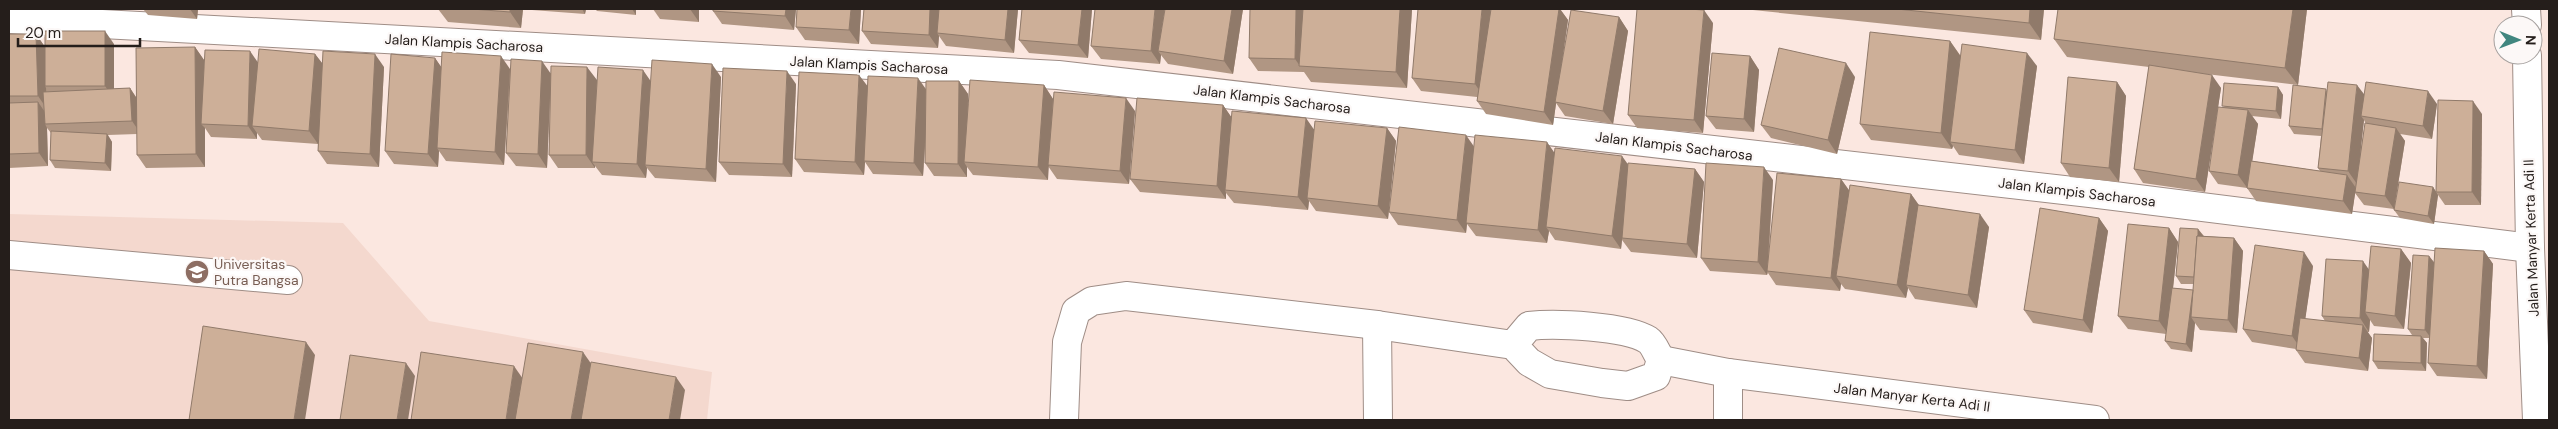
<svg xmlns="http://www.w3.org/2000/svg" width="2558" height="429" font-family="'DM Sans',sans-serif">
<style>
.built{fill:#f4d8ce}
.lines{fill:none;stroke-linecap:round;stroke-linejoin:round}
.minor-casing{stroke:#9f8d86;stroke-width:30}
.minor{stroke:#fff;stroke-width:28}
.wall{fill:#b09683;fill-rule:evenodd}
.shaded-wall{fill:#907a6a}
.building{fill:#cdaf98;stroke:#907a6a}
.labels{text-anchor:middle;stroke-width:4.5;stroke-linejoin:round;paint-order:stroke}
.street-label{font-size:14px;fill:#251e1b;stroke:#fcf8f7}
.education-label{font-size:14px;fill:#785e54;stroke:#fcf8f7;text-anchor:start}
</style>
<rect width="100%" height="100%" fill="#fbe7e0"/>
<!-- built -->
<path class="built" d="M 9,214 L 343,223 L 429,321 L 712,372 L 707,420 L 9,420 Z"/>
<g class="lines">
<!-- minor casing -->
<g class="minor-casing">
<g id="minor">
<path d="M 2526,9 L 2527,25"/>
<path d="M 9,19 L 1058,75 L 2090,193 L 2530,248"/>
<path d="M 2527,55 L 2530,248 L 2537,420"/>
<path d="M 9,255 L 288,280"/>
<path d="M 1377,325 L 1378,420"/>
<path d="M 1661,360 L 1728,373 L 2095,420"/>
<path d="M 1728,373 L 1728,420"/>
<path d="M 1064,420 L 1067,342 L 1076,311 L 1092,301 L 1126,296 L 1377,325 L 1513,345 L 1529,362 L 1550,374 L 1602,383 L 1628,386 L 1656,376 L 1661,360 C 1657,354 1654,344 1648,340 C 1626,326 1555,323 1529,326 L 1513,345"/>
</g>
</g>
<!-- minor -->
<use href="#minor" class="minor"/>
</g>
<!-- wall -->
<g class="wall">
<path d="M 143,9 L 198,9 L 197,19 L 148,15 Z"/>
<path d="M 438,9 L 523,9 L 521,28 L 448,22 Z"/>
<path d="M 531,9 L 586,9 L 585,14 L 532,10 Z"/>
<path d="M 595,9 L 636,9 L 636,15 L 597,11 Z"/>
<path d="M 653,9 L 699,9 L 699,22 L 660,19 Z"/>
<path d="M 796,9 L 794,30 L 722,24 L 713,11 Z"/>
<path d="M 861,9 L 859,44 L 805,40 L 796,27 Z"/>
<path d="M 864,9 L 1018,9 L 1014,53 L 946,46 L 939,36 L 938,48 L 871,44 L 862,31 Z"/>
<path d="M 1022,9 L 1092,9 L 1088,58 L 1029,53 L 1019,40 Z"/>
<path d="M 1243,9 L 1233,74 L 1168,64 L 1161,55 L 1160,64 L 1101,59 L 1091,46 Z"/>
<path d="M 1412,9 L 1407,88 L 1311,82 L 1304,72 L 1258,71 L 1249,58 Z"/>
<path d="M 1491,9 L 1560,9 L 1568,20 L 1561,68 L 1619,17 L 1628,31 L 1613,124 L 1565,116 L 1556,103 L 1553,125 L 1486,114 L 1477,101 L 1477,97 L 1421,91 L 1412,78 L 1491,10 Z"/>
<path d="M 1743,9 L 2044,9 L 2041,40 Z"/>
<path d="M 2307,9 L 2298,85 L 2206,74 L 2221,88 L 2205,192 L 2143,183 L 2134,169 L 2149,67 L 2067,57 L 2054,39 Z"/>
<path d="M 1713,23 L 1703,133 L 1637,128 L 1628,115 Z"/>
<path d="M 9,34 L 36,34 L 45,47 L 114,44 L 114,89 L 130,88 L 136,97 L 195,47 L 204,60 L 204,67 L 258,62 L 315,54 L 322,63 L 384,67 L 379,167 L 327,164 L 318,151 L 318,144 L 262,140 L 257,133 L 257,139 L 211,137 L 205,128 L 205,167 L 146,168 L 137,155 L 137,134 L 108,135 L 112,142 L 111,171 L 55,168 L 50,160 L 51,133 L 47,128 L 48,166 L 9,168 Z"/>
<path d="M 1950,41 L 1960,55 L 2037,66 L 2024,164 L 1959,155 L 1953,146 L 1952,149 L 1871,140 L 1860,124 Z"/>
<path d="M 1750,56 L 1759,70 L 1754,132 L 1716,129 L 1706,116 Z"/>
<path d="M 435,58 L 441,67 L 510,69 L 551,73 L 597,80 L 596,100 L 651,81 L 721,77 L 716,182 L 655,178 L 647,168 L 646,178 L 602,175 L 595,166 L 595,168 L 558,168 L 549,155 L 550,96 L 547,168 L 516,166 L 506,153 L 510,81 L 504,165 L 446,161 L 439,151 L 438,167 L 394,164 L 385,151 Z"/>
<path d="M 1855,77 L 1837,154 L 1771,138 L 1761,125 Z"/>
<path d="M 959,81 L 968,94 L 968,104 L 1044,85 L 1053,99 L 1135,111 L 1129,184 L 1057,179 L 1048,166 L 1048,180 L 973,175 L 967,167 L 967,177 L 934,176 L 925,163 L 926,133 L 923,176 L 873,174 L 865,162 L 864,175 L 804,172 L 795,159 L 868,86 L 926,90 Z"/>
<path d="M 2117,82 L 2126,96 L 2119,182 L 2070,177 L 2061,163 Z"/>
<path d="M 796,84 L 792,177 L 729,175 L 719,162 Z"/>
<path d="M 2278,87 L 2283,95 L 2281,119 L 2252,116 L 2258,124 L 2252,161 L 2320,171 L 2318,168 L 2321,136 L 2294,134 L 2289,126 L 2327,90 L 2437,104 L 2432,139 L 2400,134 L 2405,141 L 2395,204 L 2433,187 L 2438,195 L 2434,224 L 2400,218 L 2394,210 L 2394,209 L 2364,205 L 2355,193 L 2352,214 L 2256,201 L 2247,188 L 2218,184 L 2209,171 L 2223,107 ZM 2364,120 L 2366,124 L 2360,153 Z"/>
<path d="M 1223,105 L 1231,117 L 1314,129 L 1387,128 L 1396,141 L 1388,219 L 1316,211 L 1309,201 L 1308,210 L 1234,203 L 1226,193 L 1226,199 L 1140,192 L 1130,179 Z"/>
<path d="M 2482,114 L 2481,205 L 2445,205 L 2436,192 Z"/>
<path d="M 1474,147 L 1555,153 L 1628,165 L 1695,169 L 1704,182 L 1697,258 L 1631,252 L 1622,240 L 1621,249 L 1555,240 L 1549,231 L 1547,243 L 1476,236 L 1467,224 L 1466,233 L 1398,225 L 1389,212 Z"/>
<path d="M 1841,179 L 1849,190 L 1911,194 L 1919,205 L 1989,227 L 1977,308 L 1915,299 L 1908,288 L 1906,298 L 1845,289 L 1841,284 L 1840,291 L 1776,285 L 1768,273 L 1767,275 L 1710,271 L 1701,258 L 1773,180 L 1769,252 Z"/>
<path d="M 2099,218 L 2108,231 L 2092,333 L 2033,323 L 2024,310 Z"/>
<path d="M 2169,228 L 2178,242 L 2173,288 L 2193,290 L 2194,284 L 2181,284 L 2176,276 L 2198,229 L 2204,236 L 2234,238 L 2243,251 L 2237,333 L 2200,330 L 2195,323 L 2192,352 L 2171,349 L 2165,341 L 2166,334 L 2128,329 L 2118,316 Z"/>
<path d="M 2401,249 L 2411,263 L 2404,329 L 2374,326 L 2370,320 L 2369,332 L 2367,332 L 2372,338 L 2368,371 L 2305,363 L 2296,350 L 2296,349 L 2252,342 L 2243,329 L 2313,266 L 2305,319 L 2325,321 L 2322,316 L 2369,270 Z"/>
<path d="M 2484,251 L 2493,264 L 2487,379 L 2437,376 L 2428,363 L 2429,338 L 2423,338 L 2427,343 L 2426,371 L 2378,369 L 2373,361 L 2412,335 L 2408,329 L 2429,256 L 2434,262 Z"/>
</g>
<!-- shaded-wall -->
<g class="shaded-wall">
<path d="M 190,9 L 198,9 L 197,19 Z"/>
<path d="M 510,9 L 523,9 L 521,28 L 510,12 Z"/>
<path d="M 582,9 L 586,9 L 585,14 Z"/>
<path d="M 632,9 L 636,9 L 636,15 Z"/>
<path d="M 690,9 L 699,9 L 699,22 Z"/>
<path d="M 786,9 L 796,9 L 794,30 L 785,16 Z"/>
<path d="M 851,9 L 861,9 L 859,44 L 849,30 Z"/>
<path d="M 930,9 L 940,9 L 937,33 L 939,36 L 938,48 L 929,35 Z"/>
<path d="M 1008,9 L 1018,9 L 1014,53 L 1005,40 Z"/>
<path d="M 1082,9 L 1092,9 L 1088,58 L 1078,45 Z"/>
<path d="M 1155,9 L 1165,9 L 1158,51 L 1161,55 L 1160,64 L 1151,51 Z"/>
<path d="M 1232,9 L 1243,9 L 1233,74 L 1224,61 Z"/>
<path d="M 1296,9 L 1306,9 L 1300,66 L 1295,59 Z"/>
<path d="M 1400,9 L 1412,9 L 1407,88 L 1396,72 Z"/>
<path d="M 1482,9 L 1489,9 L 1492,12 L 1484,97 L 1475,84 Z"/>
<path d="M 1559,9 L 1560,9 L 1568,20 L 1553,125 L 1544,112 Z"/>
<path d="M 2030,9 L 2044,9 L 2041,40 L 2029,23 Z"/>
<path d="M 2293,9 L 2307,9 L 2298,85 L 2285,68 Z"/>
<path d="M 1704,10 L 1713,23 L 1703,133 L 1694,120 Z"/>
<path d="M 1619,17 L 1628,31 L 1613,124 L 1603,111 Z"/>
<path d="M 105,31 L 114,44 L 114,99 L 105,86 Z"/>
<path d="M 36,34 L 45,47 L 45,86 L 46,88 L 47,109 L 38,96 Z"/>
<path d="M 1950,41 L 1961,57 L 1950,142 L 1953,146 L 1952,149 L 1941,133 Z"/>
<path d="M 195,47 L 204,60 L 205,124 L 201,124 L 205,128 L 205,167 L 196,154 Z"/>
<path d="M 250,51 L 259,64 L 252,126 L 257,133 L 257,139 L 248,126 Z"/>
<path d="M 2027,53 L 2037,66 L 2024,164 L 2015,150 Z"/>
<path d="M 315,54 L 325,67 L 318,144 L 309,131 Z"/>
<path d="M 375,54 L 384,67 L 379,167 L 370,154 Z"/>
<path d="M 501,56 L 510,69 L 504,165 L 495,152 Z"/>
<path d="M 1750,56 L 1759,70 L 1754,132 L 1744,119 Z"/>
<path d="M 435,58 L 444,71 L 437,148 L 439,151 L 438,167 L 428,154 Z"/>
<path d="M 542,61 L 551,74 L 547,168 L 538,154 Z"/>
<path d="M 1846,63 L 1855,77 L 1837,154 L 1828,140 Z"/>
<path d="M 712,64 L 721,77 L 716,182 L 706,169 Z"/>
<path d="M 587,67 L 597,80 L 595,162 L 592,162 L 595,166 L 595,168 L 586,155 Z"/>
<path d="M 643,70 L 652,83 L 645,165 L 647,168 L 646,178 L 637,164 Z"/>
<path d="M 787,71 L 796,84 L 792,177 L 783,164 Z"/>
<path d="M 859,75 L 869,88 L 864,161 L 865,162 L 864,175 L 855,162 Z"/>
<path d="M 2212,75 L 2221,88 L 2205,192 L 2196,179 Z"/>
<path d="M 918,78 L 928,92 L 923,176 L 914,163 Z"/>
<path d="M 959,81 L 968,94 L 967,162 L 964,162 L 967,167 L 967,177 L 958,164 Z"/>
<path d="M 2117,82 L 2126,96 L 2119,182 L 2109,168 Z"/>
<path d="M 1044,85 L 1053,99 L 1048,180 L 1038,167 Z"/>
<path d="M 2357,85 L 2367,98 L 2361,116 L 2364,120 L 2357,184 L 2348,171 Z"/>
<path d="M 2278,87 L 2283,95 L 2281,119 L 2276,111 Z"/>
<path d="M 130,88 L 139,102 L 141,134 L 132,121 Z"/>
<path d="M 2428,91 L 2437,104 L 2432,139 L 2423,126 Z"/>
<path d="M 1126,98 L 1135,111 L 1129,184 L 1120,171 Z"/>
<path d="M 2473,101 L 2482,114 L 2481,205 L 2472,192 Z"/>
<path d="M 38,102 L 47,115 L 45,124 L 47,128 L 48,166 L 39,153 Z"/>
<path d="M 1223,105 L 1232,118 L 1225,190 L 1226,193 L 1226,199 L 1217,186 Z"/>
<path d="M 2248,110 L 2258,124 L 2248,189 L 2238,175 Z"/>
<path d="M 1306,118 L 1315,131 L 1307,198 L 1309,201 L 1308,210 L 1298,197 Z"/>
<path d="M 1387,128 L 1396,141 L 1388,219 L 1378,206 Z"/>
<path d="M 2396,128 L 2405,141 L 2394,209 L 2385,196 Z"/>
<path d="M 107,134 L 112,142 L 111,171 L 105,163 Z"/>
<path d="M 1466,135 L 1475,148 L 1466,233 L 1457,220 Z"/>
<path d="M 1547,142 L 1556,155 L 1546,227 L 1549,231 L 1547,243 L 1538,230 Z"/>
<path d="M 1622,156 L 1632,170 L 1622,238 L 1622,240 L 1621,249 L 1612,236 Z"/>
<path d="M 1764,167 L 1773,180 L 1767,275 L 1758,262 Z"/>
<path d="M 1695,169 L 1704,182 L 1697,258 L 1687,244 Z"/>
<path d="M 2347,175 L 2356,188 L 2352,214 L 2343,201 Z"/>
<path d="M 1841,179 L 1850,192 L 1836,276 L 1841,284 L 1840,291 L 1831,278 Z"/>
<path d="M 2433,187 L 2438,195 L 2434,224 L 2428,216 Z"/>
<path d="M 1911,194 L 1920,207 L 1906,285 L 1908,288 L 1906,298 L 1897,285 Z"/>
<path d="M 1980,214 L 1989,227 L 1977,308 L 1968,295 Z"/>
<path d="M 2099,218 L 2108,231 L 2092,333 L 2083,320 Z"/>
<path d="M 2169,228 L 2178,242 L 2168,334 L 2159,321 Z"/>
<path d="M 2198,229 L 2204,237 L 2195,277 Z"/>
<path d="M 2234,238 L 2243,251 L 2237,333 L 2228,320 Z"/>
<path d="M 2401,249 L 2411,263 L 2404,329 L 2395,316 Z"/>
<path d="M 2484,251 L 2493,264 L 2487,379 L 2477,366 Z"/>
<path d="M 2304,252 L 2313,266 L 2301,349 L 2292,336 Z"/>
<path d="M 2429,256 L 2435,264 L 2431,338 L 2425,330 Z"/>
<path d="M 2363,261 L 2372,274 L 2365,312 L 2370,320 L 2369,332 L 2360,318 Z"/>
<path d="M 2193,290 L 2191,317 L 2195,323 L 2192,352 L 2186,344 Z"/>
<path d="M 2363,325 L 2372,338 L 2368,371 L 2359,358 Z"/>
<path d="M 2421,336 L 2427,343 L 2426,371 L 2421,363 Z"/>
<path d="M 306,342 L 315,355 L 305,420 L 294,420 Z"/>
<path d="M 583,352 L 592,365 L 583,420 L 571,420 Z"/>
<path d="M 406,363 L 415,376 L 408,420 L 397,420 Z"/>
<path d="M 514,366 L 523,379 L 517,420 L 506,420 Z"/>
<path d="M 676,377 L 685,390 L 680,420 L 669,420 Z"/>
</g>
<!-- building -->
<g class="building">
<path d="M 472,9 L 510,9 L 510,12 Z"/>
<path d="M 713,9 L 786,9 L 785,16 L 713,11 Z"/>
<path d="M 797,9 L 851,9 L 849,30 L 796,27 Z"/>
<path d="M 864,9 L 930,9 L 929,35 L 862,31 Z"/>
<path d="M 939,9 L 1008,9 L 1005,40 L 937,33 Z"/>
<path d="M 1022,9 L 1082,9 L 1078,45 L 1019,40 Z"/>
<path d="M 1095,9 L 1155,9 L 1151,51 L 1091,46 Z"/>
<path d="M 1165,9 L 1232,9 L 1224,61 L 1158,51 Z"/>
<path d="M 1250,9 L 1296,9 L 1295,59 L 1249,58 Z"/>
<path d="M 1303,9 L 1400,9 L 1396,72 L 1299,66 Z"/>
<path d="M 1418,9 L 1482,9 L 1475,84 L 1412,78 Z"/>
<path d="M 1491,9 L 1559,9 L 1544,112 L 1477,101 Z"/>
<path d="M 1637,9 L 1688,9 L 1704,10 L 1694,120 L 1628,115 Z"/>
<path d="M 1897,9 L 2030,9 L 2029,23 Z"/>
<path d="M 2058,9 L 2293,9 L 2285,68 L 2054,39 Z"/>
<path d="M 1571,10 L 1619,17 L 1603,111 L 1555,102 Z"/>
<rect x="45" y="31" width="60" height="55"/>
<path d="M 1870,32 L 1950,41 L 1941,133 L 1860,124 Z"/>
<path d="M 9,34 L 36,34 L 38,96 L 9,96 Z"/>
<path d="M 1962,44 L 2027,53 L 2015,150 L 1950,142 Z"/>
<path d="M 195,47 L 196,154 L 137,155 L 136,48 Z"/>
<path d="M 1779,48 L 1846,63 L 1828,140 L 1761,125 Z"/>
<path d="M 259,49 L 315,54 L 309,131 L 252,126 Z"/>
<path d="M 205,50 L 250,51 L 248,126 L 201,124 Z"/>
<path d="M 323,51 L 375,54 L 370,154 L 318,151 Z"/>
<path d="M 442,52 L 501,56 L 495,152 L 437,148 Z"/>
<path d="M 1712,53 L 1750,56 L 1744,119 L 1706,116 Z"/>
<path d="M 391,54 L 435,58 L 428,154 L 385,151 Z"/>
<path d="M 511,59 L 542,61 L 538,154 L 506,153 Z"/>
<path d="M 652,60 L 712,64 L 706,169 L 645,165 Z"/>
<path d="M 2149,65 L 2212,75 L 2196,179 L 2134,169 Z"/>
<path d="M 551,66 L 587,67 L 586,155 L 549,155 Z"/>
<path d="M 598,67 L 643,70 L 637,164 L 592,162 Z"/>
<path d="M 723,68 L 787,71 L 783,164 L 719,162 Z"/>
<path d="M 799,72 L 859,75 L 855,162 L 795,159 Z"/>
<path d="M 868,76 L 918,78 L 914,163 L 864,161 Z"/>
<path d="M 2068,77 L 2117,82 L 2109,168 L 2061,163 Z"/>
<path d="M 970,80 L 1044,85 L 1038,167 L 964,162 Z"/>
<path d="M 926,81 L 959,81 L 958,164 L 925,163 Z"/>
<path d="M 2328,82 L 2357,85 L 2348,171 L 2318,168 Z"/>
<path d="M 2366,82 L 2428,91 L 2423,126 L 2361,116 Z"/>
<path d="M 2224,83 L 2278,87 L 2276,111 L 2222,106 Z"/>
<path d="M 2293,85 L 2326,89 L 2322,129 L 2289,126 Z"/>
<path d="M 130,88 L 132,121 L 45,124 L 43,92 Z"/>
<path d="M 1054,92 L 1126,98 L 1120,171 L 1048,165 Z"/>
<path d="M 1137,98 L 1223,105 L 1217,186 L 1130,179 Z"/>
<path d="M 2438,100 L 2473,101 L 2472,192 L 2436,192 Z"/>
<path d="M 38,102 L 39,153 L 9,154 L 9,103 Z"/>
<path d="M 2218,107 L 2248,110 L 2238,175 L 2209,171 Z"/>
<path d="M 1232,111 L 1306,118 L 1298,197 L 1225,190 Z"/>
<path d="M 1315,121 L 1387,128 L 1378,206 L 1307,198 Z"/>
<path d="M 2365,123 L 2396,128 L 2385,196 L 2355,192 Z"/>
<path d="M 1399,127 L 1466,135 L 1457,220 L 1389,212 Z"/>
<path d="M 51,131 L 107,134 L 105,163 L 50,160 Z"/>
<path d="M 1475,135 L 1547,142 L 1538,230 L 1466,223 Z"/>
<path d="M 1555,148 L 1622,156 L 1612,236 L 1546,227 Z"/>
<path d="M 2251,161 L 2347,175 L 2343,201 L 2247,188 Z"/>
<path d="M 1628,163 L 1695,169 L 1687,244 L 1622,238 Z"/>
<path d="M 1706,163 L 1764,167 L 1758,262 L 1701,258 Z"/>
<path d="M 1777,173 L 1841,179 L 1831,278 L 1767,271 Z"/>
<path d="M 2399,182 L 2433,187 L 2428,216 L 2394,210 Z"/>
<path d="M 1850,185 L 1911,194 L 1897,285 L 1836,276 Z"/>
<path d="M 1918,205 L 1980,214 L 1968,295 L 1906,285 Z"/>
<path d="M 2040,208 L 2099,218 L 2083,320 L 2024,310 Z"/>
<path d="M 2128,224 L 2169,228 L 2159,321 L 2118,316 Z"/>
<path d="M 2180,228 L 2198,229 L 2198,236 L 2197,236 L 2194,277 L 2176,276 Z"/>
<path d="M 2197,236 L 2234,238 L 2228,320 L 2191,317 Z"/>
<path d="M 2255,245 L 2304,252 L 2292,336 L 2243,329 Z"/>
<path d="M 2371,246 L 2401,249 L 2395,316 L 2365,312 Z"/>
<path d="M 2435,248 L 2484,251 L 2477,366 L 2428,363 Z"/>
<path d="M 2413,255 L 2429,256 L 2425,330 L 2408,329 Z"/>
<path d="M 2326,259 L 2363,261 L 2360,318 L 2322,316 Z"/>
<path d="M 2172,288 L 2193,290 L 2186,344 L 2165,341 Z"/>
<path d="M 2300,318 L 2363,325 L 2359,358 L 2296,350 Z"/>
<path d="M 203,326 L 306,342 L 294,420 L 189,420 Z"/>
<path d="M 2374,334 L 2421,336 L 2421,363 L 2373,361 Z"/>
<path d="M 528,343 L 583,352 L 571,420 L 515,420 Z"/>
<path d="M 421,352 L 514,366 L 506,420 L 411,420 Z"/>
<path d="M 350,355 L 406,363 L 397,420 L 340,420 Z"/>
<path d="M 591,362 L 676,377 L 669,420 L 581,420 Z"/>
</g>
<!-- icons -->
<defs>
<g id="university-disc" transform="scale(1.25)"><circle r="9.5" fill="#8d6e63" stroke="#fcf8f7"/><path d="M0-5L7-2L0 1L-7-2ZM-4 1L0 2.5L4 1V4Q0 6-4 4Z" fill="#fff"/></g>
</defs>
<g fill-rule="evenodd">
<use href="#university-disc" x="197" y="272"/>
</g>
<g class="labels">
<!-- street labels -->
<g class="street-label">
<text transform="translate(464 43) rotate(3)" y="5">Jalan Klampis Sacharosa</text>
<text transform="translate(869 65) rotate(3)" y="5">Jalan Klampis Sacharosa</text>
<text transform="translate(1272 99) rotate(7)" y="5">Jalan Klampis Sacharosa</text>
<text transform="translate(1674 146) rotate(7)" y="5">Jalan Klampis Sacharosa</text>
<text transform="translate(2077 192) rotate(7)" y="5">Jalan Klampis Sacharosa</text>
<text transform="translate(2531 238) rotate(-92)" y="5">Jalan Manyar Kerta Adi II</text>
<text transform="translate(1912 397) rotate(7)" y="5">Jalan Manyar Kerta Adi II</text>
</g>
<!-- education labels -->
<g class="education-label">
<text x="214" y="269">Universitas<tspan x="214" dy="16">Putra Bangsa</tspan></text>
</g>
</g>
<!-- border -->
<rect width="2558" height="429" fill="none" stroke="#251e1b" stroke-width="20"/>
<!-- north arrow -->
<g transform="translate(2518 40) rotate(91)"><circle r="24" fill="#fcf8f7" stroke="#a6a19f"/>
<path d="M0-4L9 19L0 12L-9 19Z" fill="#40867f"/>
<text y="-8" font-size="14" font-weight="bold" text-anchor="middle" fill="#251e1b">N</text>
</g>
<!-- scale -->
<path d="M18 38v8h122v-8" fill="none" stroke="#251e1b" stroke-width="2.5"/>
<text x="25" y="38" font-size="15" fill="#251e1b" stroke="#fcf8f7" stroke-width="4" paint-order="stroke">20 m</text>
</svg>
